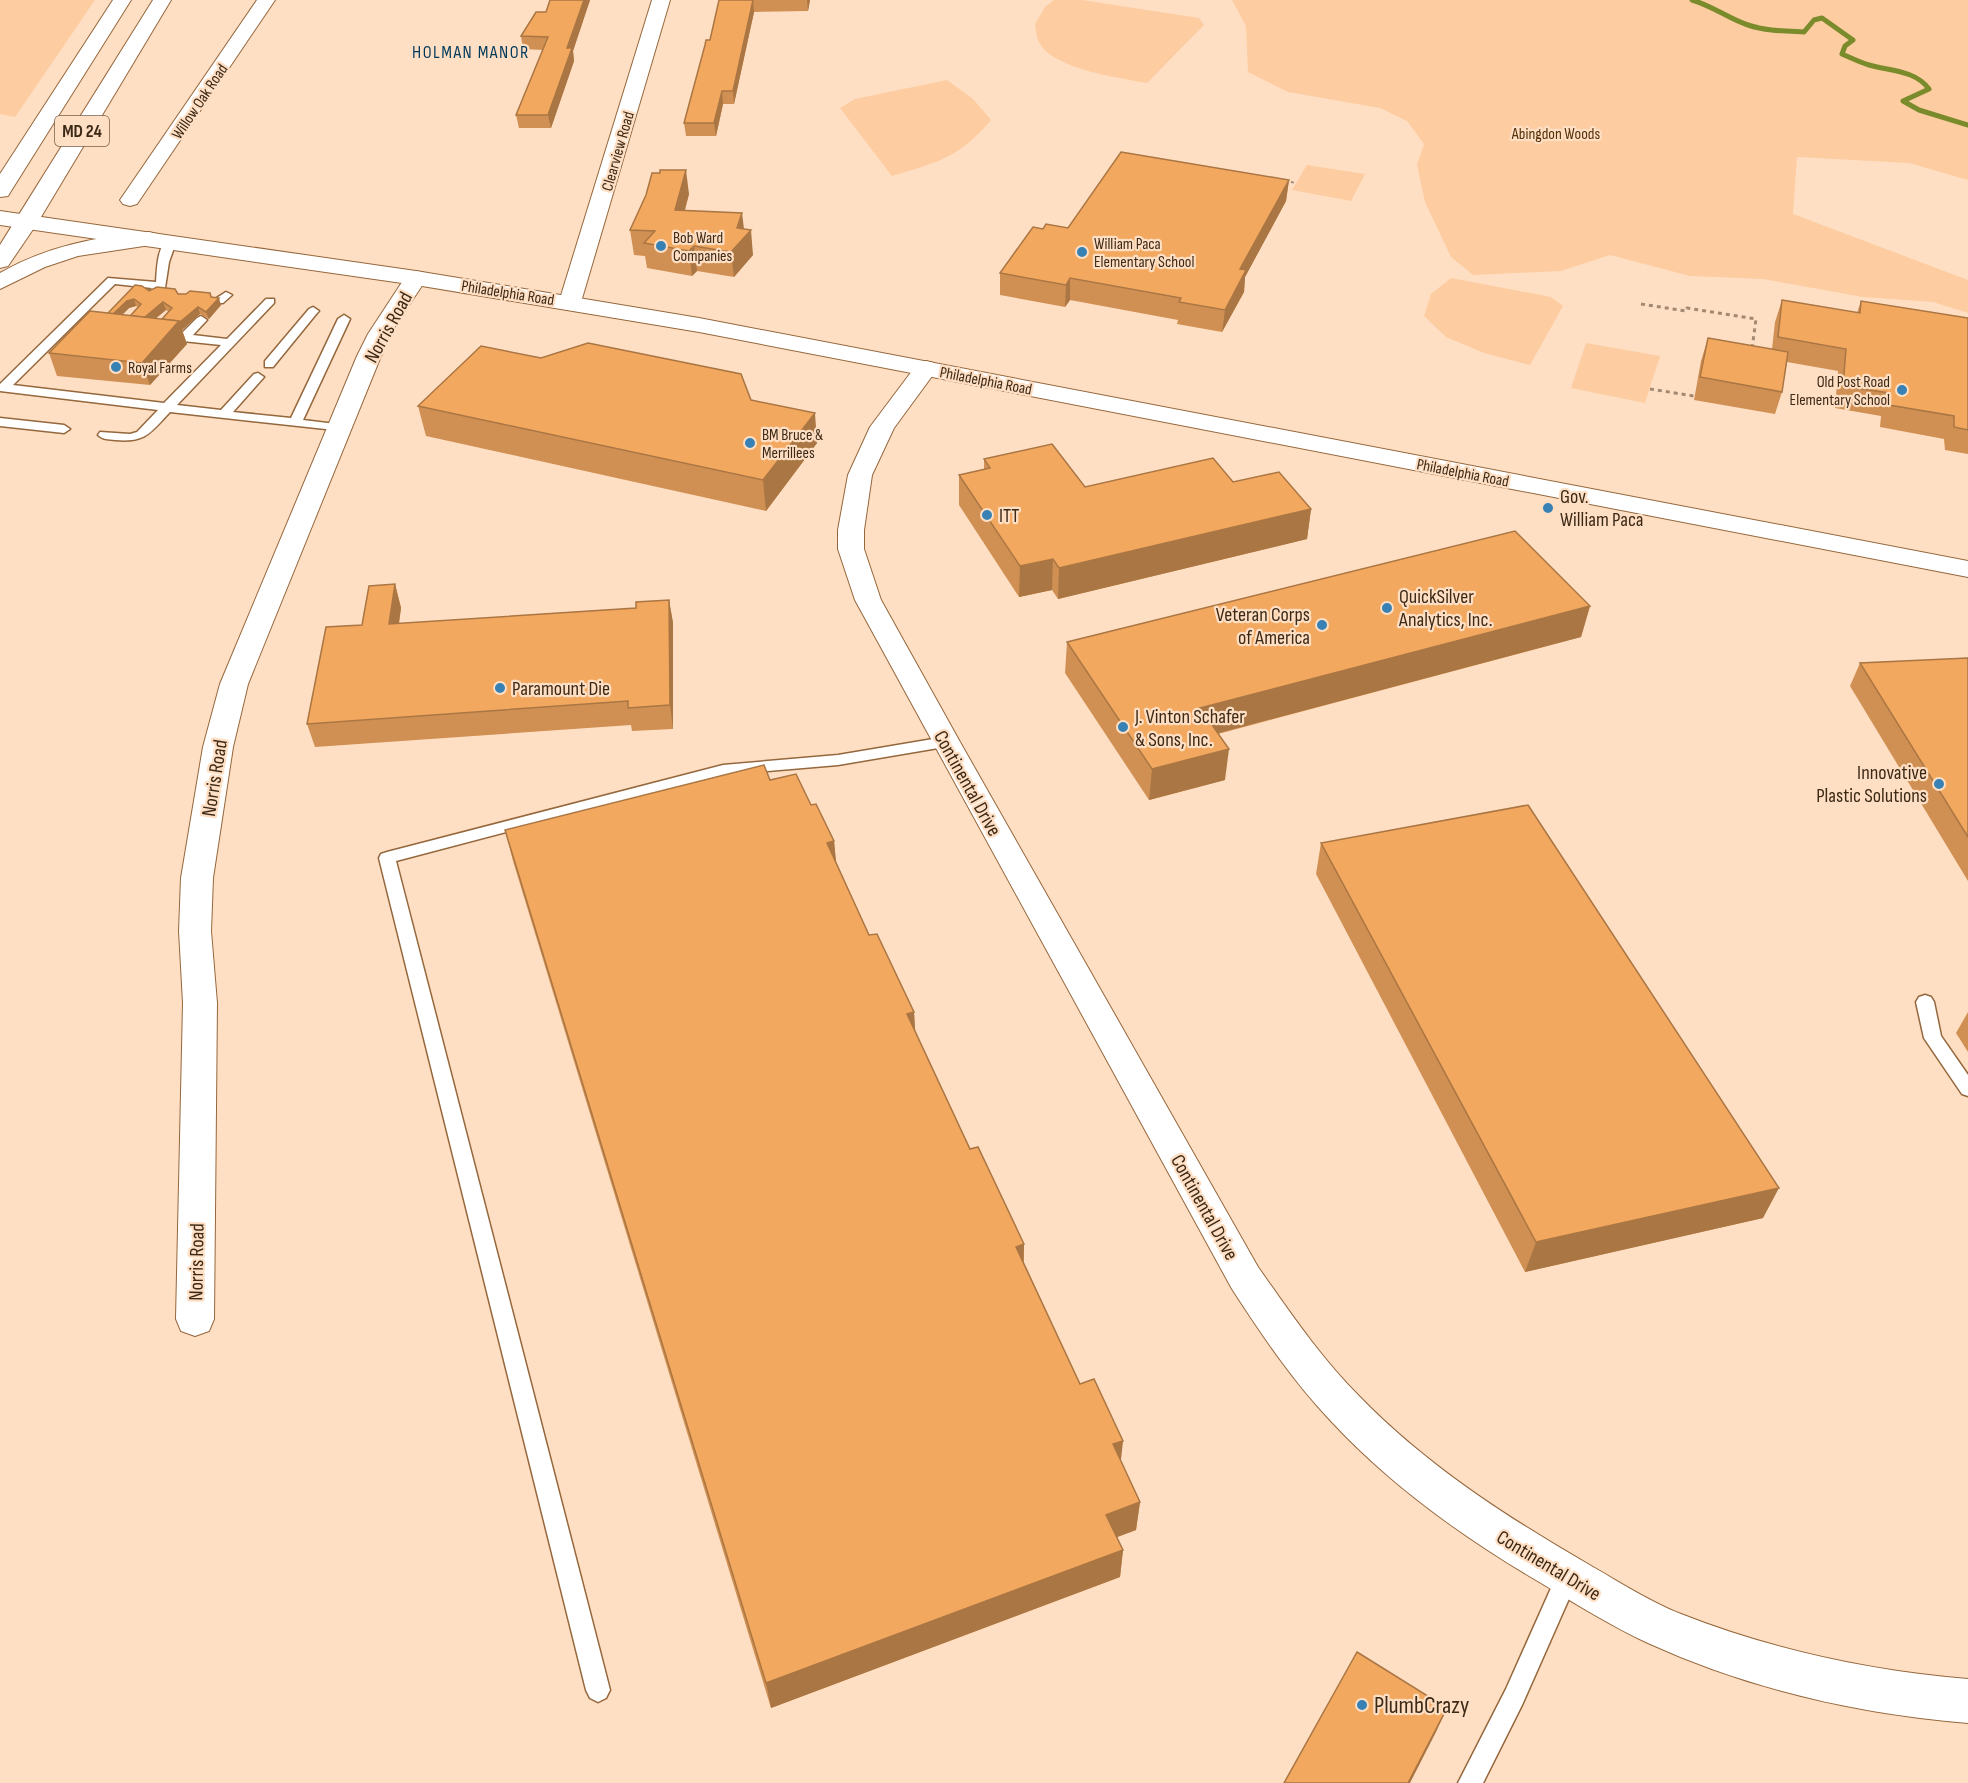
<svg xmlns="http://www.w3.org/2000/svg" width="1968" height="1783" font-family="'Sofia Sans Condensed',sans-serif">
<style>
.green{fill:#fdcca0}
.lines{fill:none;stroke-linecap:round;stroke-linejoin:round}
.stream{stroke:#7a8b2c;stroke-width:5}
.lane-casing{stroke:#95673c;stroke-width:3}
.street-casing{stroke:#95673c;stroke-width:2}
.secondary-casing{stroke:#95673c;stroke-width:2}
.highway-casing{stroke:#95673c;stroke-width:2}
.path-far1{stroke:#a38972;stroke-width:2;stroke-dasharray:3 3;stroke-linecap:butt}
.path{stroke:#a38972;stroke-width:3;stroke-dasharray:4 4;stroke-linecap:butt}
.lane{fill:#fff;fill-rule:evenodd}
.street{fill:#fff;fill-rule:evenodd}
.secondary{fill:#fff;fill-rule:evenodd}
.highway{fill:#fff;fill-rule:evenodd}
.wall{fill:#d19053;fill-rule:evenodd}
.shaded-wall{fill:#aa7643}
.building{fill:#f3a860;stroke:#aa7643;stroke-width:1.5}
.poi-dot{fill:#3881b5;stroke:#ffdfc4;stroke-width:2}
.labels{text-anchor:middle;stroke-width:4.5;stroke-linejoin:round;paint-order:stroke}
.far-street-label{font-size:16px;fill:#3c2916;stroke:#ffdfc4}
.far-park-label{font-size:16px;fill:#563108;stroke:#ffdfc4}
.far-poi-label{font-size:16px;fill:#3c2916;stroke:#ffdfc4;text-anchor:start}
.far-neighbourhood-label{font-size:18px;letter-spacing:1.5px;fill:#01395b;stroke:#ffdfc4}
.shield{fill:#ffdfc4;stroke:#76604a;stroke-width:1.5}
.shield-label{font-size:18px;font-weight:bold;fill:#3c2916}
.street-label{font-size:20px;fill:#3c2916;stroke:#ffdfc4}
.poi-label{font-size:20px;fill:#3c2916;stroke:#ffdfc4;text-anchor:start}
.near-poi-label{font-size:24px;fill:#3c2916;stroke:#ffdfc4;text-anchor:start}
</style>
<rect width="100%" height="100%" fill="#ffdfc4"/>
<!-- green -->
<g class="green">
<path d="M 0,0 L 95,0 L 15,117 L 0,114 Z"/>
<path d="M 1054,0 L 1082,0 L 1199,18 L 1204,25 L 1147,83 C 1120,78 1052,69 1039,42 C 1036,37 1036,29 1035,24 L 1045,7 Z"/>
<path d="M 1232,0 L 1968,0 L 1968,180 L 1909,163 L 1797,157 L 1793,214 L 1968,280 L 1968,313 L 1933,302 L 1863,297 L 1763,279 L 1690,276 L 1610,255 L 1561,271 L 1473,275 L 1451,257 L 1425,202 L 1417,165 L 1424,144 L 1407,121 L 1380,108 L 1288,92 L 1248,72 L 1246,26 Z"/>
<path d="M 947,80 L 973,99 L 991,120 C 959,158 938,162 892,176 L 840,108 L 855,99 Z"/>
<path d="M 1307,165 L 1365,174 L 1351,201 L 1292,190 Z"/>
<path d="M 1451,278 L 1551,297 L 1563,306 L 1530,365 L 1484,353 L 1446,337 L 1424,316 L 1431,294 Z"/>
<path d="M 1586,343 L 1660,356 L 1645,403 L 1571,388 Z"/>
</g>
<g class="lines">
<!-- stream -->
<path class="stream" d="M 1692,0 C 1713,6 1729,19 1748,25 C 1766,31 1785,31 1804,32 L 1814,20 L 1822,18 L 1853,40 L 1845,46 L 1842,54 C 1851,58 1859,62 1869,65 C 1890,71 1915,70 1929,89 L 1903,101 L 1919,110 L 1968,125"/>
<!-- lane casing -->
<g class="lane-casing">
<g id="lane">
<path d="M 170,239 L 176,242 L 169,262 L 165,288 L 153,296 L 147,293 L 152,288 L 115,284 L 13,385 L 164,403 L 221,345 L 163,339 L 157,335 L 159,332 L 181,334 L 197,318 L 201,316 L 207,320 L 193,335 L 227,339 L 266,299 L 274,299 L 274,303 L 177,405 L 221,410 L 254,374 L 258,373 L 264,377 L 233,412 L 291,418 L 338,319 L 344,315 L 350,319 L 303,420 L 344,425 L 346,428 L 344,431 L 170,412 C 151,432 146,443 115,440 C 108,439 103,440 98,435 L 100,432 L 130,434 L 137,432 L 158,410 L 0,391 L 0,384 L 108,278 L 156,282 C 157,269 157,244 170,239 Z"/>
<path d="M 226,292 L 232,295 L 223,303 L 215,303 L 215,299 Z"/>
<path d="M 313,307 L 319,311 L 317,313 L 273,367 L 265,367 L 265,361 L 309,309 Z"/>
<path d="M 0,418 L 64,425 L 70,429 L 64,433 L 0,426 Z"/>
<path d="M 945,737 L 950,738 L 953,742 L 950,746 L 838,765 L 723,775 L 396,861 L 610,1690 L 606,1698 L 598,1702 L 590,1698 L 586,1690 L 379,858 L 381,854 L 387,852 L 723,765 L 838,755 Z"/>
<path d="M 1925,995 L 1931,997 L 1934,1002 L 1941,1036 L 1968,1075 L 1968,1096 L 1962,1094 L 1924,1038 L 1916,1002 L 1919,997 Z"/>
<path d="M 1568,1565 L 1576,1568 L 1579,1576 L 1522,1705 L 1483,1783 L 1458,1783 L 1506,1689 L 1560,1568 Z"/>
</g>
</g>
<!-- street casing -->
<g class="street-casing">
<g id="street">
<path d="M 257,0 L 275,0 L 137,204 L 130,206 L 123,204 L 120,200 Z"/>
<path d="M 652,0 L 670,0 L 581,302 L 578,307 L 570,309 L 562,307 L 559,302 Z"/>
<path d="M 416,271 L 424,273 L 427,278 L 390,334 L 381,356 L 248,684 L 233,747 L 213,878 L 211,931 L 217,1003 L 214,1319 L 209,1331 L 195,1336 L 181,1331 L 176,1319 L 183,1003 L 179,931 L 181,878 L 203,747 L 220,684 L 357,356 L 368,334 L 408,273 Z"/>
<path d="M 926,361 L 934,363 L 938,368 L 894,428 L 872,475 L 864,530 L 864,549 L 881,600 L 960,742 L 1258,1267 C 1289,1311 1320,1357 1359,1396 C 1427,1466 1508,1518 1593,1567 C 1621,1583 1650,1602 1681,1614 C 1773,1650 1870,1671 1968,1679 L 1968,1723 C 1858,1714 1749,1689 1648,1643 C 1611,1626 1576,1604 1541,1583 C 1464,1538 1391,1486 1330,1420 C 1292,1380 1262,1335 1232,1289 L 855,600 L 838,549 L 838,530 L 848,475 L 870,427 L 918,363 Z"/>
</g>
</g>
<!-- secondary casing -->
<g class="secondary-casing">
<path id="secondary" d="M 0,211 L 416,271 L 699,318 L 1968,561 L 1968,577 L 699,332 L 416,285 L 0,225 Z"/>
</g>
<!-- highway casing -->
<g class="highway-casing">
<g id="highway">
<path d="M 113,0 L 131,0 L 11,191 L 8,196 L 0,197 L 0,174 Z"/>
<path d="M 153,0 L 171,0 L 38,222 L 8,266 L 0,268 L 0,245 Z"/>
<path d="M 149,232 L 157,234 L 160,239 L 157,244 L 78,256 L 45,267 L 0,289 L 0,273 C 47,246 96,237 149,232 Z"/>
</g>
</g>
<!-- path-far1 -->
<path class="path-far1" d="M 1285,181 L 1296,183"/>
<!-- path -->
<g class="path">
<path d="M 1641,304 L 1686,311 L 1687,308 L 1756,319 L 1752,349"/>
<path d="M 1650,389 L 1694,396"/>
</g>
<!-- lane -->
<use href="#lane" class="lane"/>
<!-- street -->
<use href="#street" class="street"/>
<!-- secondary -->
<use href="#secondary" class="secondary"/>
<!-- highway -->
<use href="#highway" class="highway"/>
</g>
<!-- wall -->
<g class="wall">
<path d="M 550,0 L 590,0 L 573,51 L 574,61 L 551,128 L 519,128 L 516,115 L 543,50 L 523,49 L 521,36 L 546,12 Z"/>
<path d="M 719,0 L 810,0 L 808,11 L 754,12 L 734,104 L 723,104 L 716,136 L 686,136 L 684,123 L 710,40 Z"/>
<path d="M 1289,180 L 1286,201 L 1245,277 L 1244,292 L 1222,332 L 1177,324 L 1178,320 L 1070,300 L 1065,307 L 1000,295 L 1000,273 L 1043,229 L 1068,228 Z"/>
<path d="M 689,194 L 685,210 L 744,229 L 753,255 L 734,277 L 697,271 L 692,276 L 647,268 L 645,256 L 634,255 L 630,230 L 646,195 Z"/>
<path d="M 149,291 L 212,297 L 221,305 L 209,319 L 200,314 L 182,330 L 187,344 L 150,385 L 57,376 L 49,353 L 108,313 ZM 136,306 L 138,307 L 130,316 L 122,315 L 129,308 ZM 166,310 L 169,312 L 162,319 L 155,319 Z"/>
<path d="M 1782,300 L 1857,313 L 1861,301 L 1968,318 L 1968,454 L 1945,450 L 1944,439 L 1880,427 L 1881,416 L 1835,408 L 1838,371 L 1787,362 L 1782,392 L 1775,414 L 1694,400 L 1701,361 L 1708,338 L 1772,349 L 1775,322 Z"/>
<path d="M 751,400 L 817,443 L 766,511 L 426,436 L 418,406 Z"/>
<path d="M 984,459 L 1085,487 L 1233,482 L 1311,509 L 1307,539 L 1058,599 L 1052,590 L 1019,597 L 959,505 L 959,475 L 984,469 Z"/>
<path d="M 395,584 L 401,608 L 399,624 L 636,608 L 669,600 L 673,623 L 673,729 L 632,731 L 631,725 L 315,747 L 307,724 L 362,625 Z"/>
<path d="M 1590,606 L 1581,637 L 1218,734 L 1225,780 L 1149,800 L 1065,673 L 1067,642 Z"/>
<path d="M 1968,658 L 1968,881 L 1850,686 L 1860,663 Z"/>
<path d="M 811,805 L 834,841 L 836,862 L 869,935 L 914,1012 L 915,1032 L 970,1149 L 1024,1244 L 1024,1263 L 1080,1384 L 1121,1462 L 1140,1502 L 1136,1530 L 1117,1537 L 1123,1550 L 1120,1577 L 771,1708 L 513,861 L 505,830 Z"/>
<path d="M 1321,843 L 1763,1218 L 1525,1272 L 1316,874 Z"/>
<path d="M 1968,1012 L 1968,1052 L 1956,1033 Z"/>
</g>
<!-- shaded-wall -->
<g class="shaded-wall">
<path d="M 584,0 L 590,0 L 573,51 L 574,61 L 551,128 L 548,115 L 567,48 Z"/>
<path d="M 753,0 L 754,12 L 734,104 L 733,91 Z"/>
<path d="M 807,0 L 810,0 L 808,11 Z"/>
<path d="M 722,91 L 723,104 L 716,136 L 714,123 Z"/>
<path d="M 686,170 L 689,194 L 678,235 L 675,210 Z"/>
<path d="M 1289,180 L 1286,201 L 1245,277 L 1244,292 L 1222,332 L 1225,310 L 1240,269 Z"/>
<path d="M 742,213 L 745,237 L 751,230 L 753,255 L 734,277 L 731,252 L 737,228 Z"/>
<path d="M 694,246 L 697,271 L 692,276 L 689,251 Z"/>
<path d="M 1070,278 L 1070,300 L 1065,307 L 1066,285 Z"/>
<path d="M 210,293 L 213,300 L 219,298 L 221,305 L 209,319 L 206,312 Z"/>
<path d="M 134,299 L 136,306 L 129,308 L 113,324 L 111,316 L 127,301 Z"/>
<path d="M 163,302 L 166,310 L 144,328 L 142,320 Z"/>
<path d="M 198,307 L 200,314 L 182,330 L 187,344 L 150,385 L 142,363 L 179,321 Z"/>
<path d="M 815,413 L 817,443 L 766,511 L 763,480 Z"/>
<path d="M 1311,509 L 1307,539 L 1058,599 L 1059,568 Z"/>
<path d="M 1053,559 L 1052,590 L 1019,597 L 1020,566 Z"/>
<path d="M 395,584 L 401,608 L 395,648 L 389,624 Z"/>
<path d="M 669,600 L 673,623 L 673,729 L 670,705 Z"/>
<path d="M 1590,606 L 1581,637 L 1196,739 L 1200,708 Z"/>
<path d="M 1229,749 L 1225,780 L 1149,800 L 1152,769 Z"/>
<path d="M 834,841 L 837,872 L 827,843 Z"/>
<path d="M 914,1012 L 916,1043 L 907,1014 Z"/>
<path d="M 1779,1188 L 1763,1218 L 1525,1272 L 1536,1242 Z"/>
<path d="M 1024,1244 L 1023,1274 L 1016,1247 Z"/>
<path d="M 1123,1441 L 1120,1469 L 1113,1444 Z"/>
<path d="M 1140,1502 L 1136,1530 L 1104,1542 L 1106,1515 Z"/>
<path d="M 1123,1550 L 1120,1577 L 771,1708 L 766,1683 Z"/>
<path d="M 1447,1708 L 1436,1732 L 1410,1783 L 1408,1783 Z"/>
</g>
<!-- building -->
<g class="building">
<path d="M 550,0 L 584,0 L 567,48 L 572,48 L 548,115 L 516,115 L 548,37 L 521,36 L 536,12 L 546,12 Z"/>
<path d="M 719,0 L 753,0 L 733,91 L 722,91 L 714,123 L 684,123 L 705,45 L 706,40 L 710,40 Z"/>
<path d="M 1121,152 L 1289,180 L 1240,269 L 1246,270 L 1225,310 L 1179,302 L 1181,298 L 1070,278 L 1066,285 L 1000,273 L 1033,227 L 1043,229 L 1046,224 L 1068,228 Z"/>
<path d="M 660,170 L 686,170 L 675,210 L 742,213 L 737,228 L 751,230 L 731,252 L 694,246 L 689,251 L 644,243 L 655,231 L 630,230 L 646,195 L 652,173 L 660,173 Z"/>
<path d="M 135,285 L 142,286 L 149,291 L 157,287 L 175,289 L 178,294 L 186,294 L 190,291 L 210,293 L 211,297 L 219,298 L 206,312 L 198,307 L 180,322 L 179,321 L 162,319 L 172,308 L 163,302 L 145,317 L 130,316 L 141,304 L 134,299 L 127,301 L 113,314 L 108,313 Z"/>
<path d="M 1782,300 L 1860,313 L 1861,301 L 1968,318 L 1968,430 L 1954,427 L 1954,416 L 1889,405 L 1889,393 L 1843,386 L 1846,349 L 1778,337 Z"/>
<path d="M 90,311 L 179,321 L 142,363 L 49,353 Z"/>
<path d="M 1708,338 L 1788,352 L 1782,392 L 1700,377 Z"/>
<path d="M 588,343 L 741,374 L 751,400 L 815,413 L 763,480 L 418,406 L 481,346 L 541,358 Z"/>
<path d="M 1052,444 L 1085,487 L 1213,458 L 1233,482 L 1279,472 L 1311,509 L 1059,568 L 1053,559 L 1020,566 L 959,475 L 990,468 L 984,459 Z"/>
<path d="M 1515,531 L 1590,606 L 1200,708 L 1229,749 L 1152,769 L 1067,642 Z"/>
<path d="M 395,584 L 389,624 L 636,608 L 636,602 L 669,600 L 670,705 L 628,708 L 628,701 L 307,724 L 326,627 L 362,625 L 369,586 Z"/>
<path d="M 1968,658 L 1968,837 L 1860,663 Z"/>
<path d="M 764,765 L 770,780 L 796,774 L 811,805 L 816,804 L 834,841 L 827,843 L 869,935 L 877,934 L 914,1012 L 907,1014 L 970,1149 L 978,1147 L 1024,1244 L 1016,1247 L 1080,1384 L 1094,1379 L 1123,1441 L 1113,1444 L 1140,1502 L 1106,1515 L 1123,1550 L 766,1683 L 505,830 Z"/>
<path d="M 1528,805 L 1779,1188 L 1536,1242 L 1321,843 Z"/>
<path d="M 1357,1652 L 1447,1708 L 1408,1783 L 1284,1783 Z"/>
</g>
<!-- markers -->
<g class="poi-dot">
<circle cx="661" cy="246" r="6"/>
<circle cx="1082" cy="252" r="6"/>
<circle cx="116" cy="367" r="6"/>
<circle cx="1902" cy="390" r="6"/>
<circle cx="750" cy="443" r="6"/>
<circle cx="1548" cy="508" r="6"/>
<circle cx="987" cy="515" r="6"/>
<circle cx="1387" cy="608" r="6"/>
<circle cx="1322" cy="625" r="6"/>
<circle cx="500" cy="688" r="6"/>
<circle cx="1123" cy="727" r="6"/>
<circle cx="1939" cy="784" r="6"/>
<circle cx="1362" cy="1705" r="6"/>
</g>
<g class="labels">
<!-- far-street labels -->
<g class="far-street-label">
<text transform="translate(199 101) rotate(-56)" y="6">Willow Oak Road</text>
<text transform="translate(617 151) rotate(-74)" y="6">Clearview Road</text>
<text transform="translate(508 292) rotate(9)" y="6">Philadelphia Road</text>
<text transform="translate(986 380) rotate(11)" y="6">Philadelphia Road</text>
<text transform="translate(1463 472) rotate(11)" y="6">Philadelphia Road</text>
</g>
<!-- far-park labels -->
<g class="far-park-label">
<text x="1556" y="139">Abingdon Woods</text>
</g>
<!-- far-poi labels -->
<g class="far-poi-label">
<text x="673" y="243">Bob Ward<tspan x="673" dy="18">Companies</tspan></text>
<text x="1094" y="249">William Paca<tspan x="1094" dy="18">Elementary School</tspan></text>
<text x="128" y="373">Royal Farms</text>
<text x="1890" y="387" text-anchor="end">Old Post Road<tspan x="1890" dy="18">Elementary School</tspan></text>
<text x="762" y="440">BM Bruce &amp;<tspan x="762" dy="18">Merrillees</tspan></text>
</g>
<!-- far-neighbourhood labels -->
<g class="far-neighbourhood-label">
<text x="471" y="58">HOLMAN MANOR</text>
</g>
<!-- shield labels -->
<rect class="shield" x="55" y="116" width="54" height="30" rx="4.5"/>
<g class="shield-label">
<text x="82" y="137">MD 24</text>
</g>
<!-- street labels -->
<g class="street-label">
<text transform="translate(388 327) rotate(-61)" y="7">Norris Road</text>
<text transform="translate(214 778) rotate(-81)" y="7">Norris Road</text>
<text transform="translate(968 783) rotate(61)" y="7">Continental Drive</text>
<text transform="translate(1205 1207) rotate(61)" y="7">Continental Drive</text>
<text transform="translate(196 1262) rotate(-89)" y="7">Norris Road</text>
<text transform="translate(1549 1565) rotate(31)" y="7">Continental Drive</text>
</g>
<!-- poi labels -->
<g class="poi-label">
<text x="1560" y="503">Gov.<tspan x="1560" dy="23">William Paca</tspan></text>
<text x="999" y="522">ITT</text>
<text x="1399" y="603">QuickSilver<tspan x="1399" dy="23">Analytics, Inc.</tspan></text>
<text x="1310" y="621" text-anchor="end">Veteran Corps<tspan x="1310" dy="23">of America</tspan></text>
<text x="512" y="695">Paramount Die</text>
<text x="1135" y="723">J. Vinton Schafer<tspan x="1135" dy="23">&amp; Sons, Inc.</tspan></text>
<text x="1927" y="779" text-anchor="end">Innovative<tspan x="1927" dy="23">Plastic Solutions</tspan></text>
</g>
<!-- near-poi labels -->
<g class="near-poi-label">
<text x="1374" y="1713">PlumbCrazy</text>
</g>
</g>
</svg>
